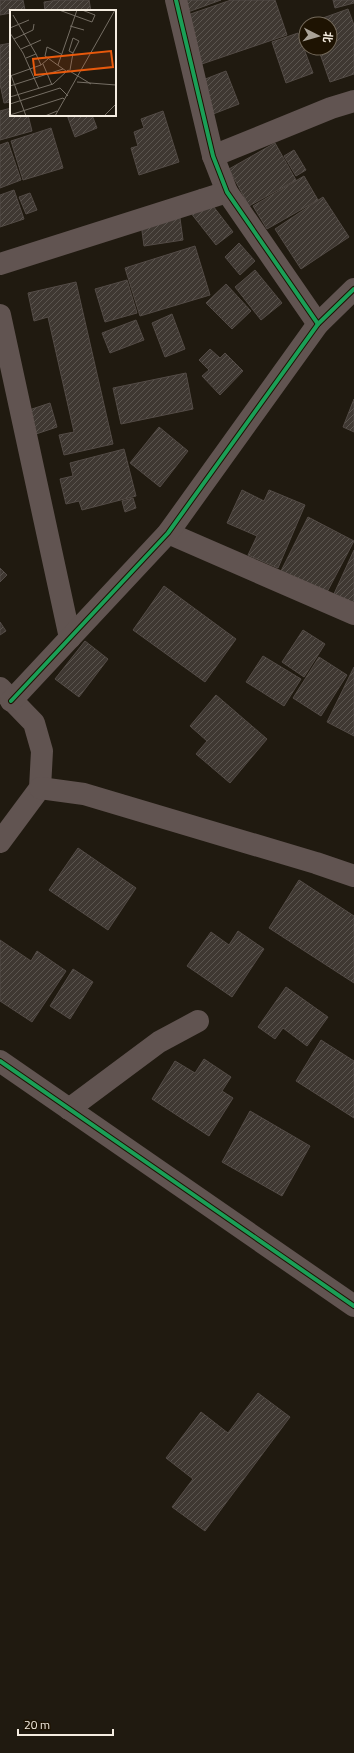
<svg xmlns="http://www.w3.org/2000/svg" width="354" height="1753" font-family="'Titillium Web','Noto Sans SC',sans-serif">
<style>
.building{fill:url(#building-hatch);stroke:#534b46}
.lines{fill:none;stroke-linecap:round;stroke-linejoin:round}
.minor{stroke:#615451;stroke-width:22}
.cycleway-casing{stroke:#1e1302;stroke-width:6}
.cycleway{stroke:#1a9f57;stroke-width:4}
.inset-road{fill:none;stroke:#756e64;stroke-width:1}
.view{fill:#e8590c;fill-opacity:0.15;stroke:#e8590c;stroke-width:2}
.inset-edge{fill:none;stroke:#f5ede1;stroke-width:2}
</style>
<defs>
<pattern id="building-hatch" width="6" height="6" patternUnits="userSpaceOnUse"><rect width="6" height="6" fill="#3f3832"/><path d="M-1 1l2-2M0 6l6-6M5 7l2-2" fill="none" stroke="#5b554f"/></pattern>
</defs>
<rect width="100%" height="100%" fill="#201a10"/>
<!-- building -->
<g class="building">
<path d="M 0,0 L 23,0 L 25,10 L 11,11 L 11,13 L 0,15 Z"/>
<path d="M 58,0 L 89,0 L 91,11 L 45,11 L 44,2 Z"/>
<path d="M 172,0 L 221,0 L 177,16 Z"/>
<path d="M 231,0 L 275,0 L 287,35 L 196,66 L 179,18 Z"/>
<path d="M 333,0 L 354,0 L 354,3 L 335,8 Z"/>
<path d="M 348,9 L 354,25 L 354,74 L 330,82 L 318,48 L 330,48 L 330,24 L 309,24 L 309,23 Z"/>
<path d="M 298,33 L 313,73 L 286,83 L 272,42 Z"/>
<path d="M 11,43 L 11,102 L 4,103 L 0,84 L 0,45 Z"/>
<path d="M 226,71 L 239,104 L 208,116 L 195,83 Z"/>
<path d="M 11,108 L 11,115 L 28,115 L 32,131 L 0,140 L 0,111 Z"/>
<path d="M 163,111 L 179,162 L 139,175 L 131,148 L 138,146 L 134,132 L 144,128 L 141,119 Z"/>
<path d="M 67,115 L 92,115 L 97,128 L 75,137 Z"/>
<path d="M 51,128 L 63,168 L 23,180 L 11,141 Z"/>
<path d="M 8,142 L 21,180 L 0,188 L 0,145 Z"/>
<path d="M 275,143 L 296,180 L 249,206 L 229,169 Z"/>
<path d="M 294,150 L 306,170 L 296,176 L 284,156 Z"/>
<path d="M 304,176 L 318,200 L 267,229 L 253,206 Z"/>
<path d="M 200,189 L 233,232 L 216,245 L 183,203 Z"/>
<path d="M 14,190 L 24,219 L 0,227 L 0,195 Z"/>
<path d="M 30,193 L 37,210 L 26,214 L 19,197 Z"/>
<path d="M 323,197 L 349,237 L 301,269 L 275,229 Z"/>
<path d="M 179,211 L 183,240 L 144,246 L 140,216 Z"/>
<path d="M 239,243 L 255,261 L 240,275 L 225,257 Z"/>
<path d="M 195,246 L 210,295 L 140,316 L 125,268 Z"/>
<path d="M 255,270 L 282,303 L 261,320 L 235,287 Z"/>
<path d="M 127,280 L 137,313 L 105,322 L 95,289 Z"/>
<path d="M 76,282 L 113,444 L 64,455 L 59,435 L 74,432 L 48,317 L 34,321 L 28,293 Z"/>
<path d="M 226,284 L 251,311 L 232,329 L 206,303 Z"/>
<path d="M 172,314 L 185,349 L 165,357 L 152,323 Z"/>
<path d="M 136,320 L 144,340 L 110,353 L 102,333 Z"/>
<path d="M 210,349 L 220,358 L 225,353 L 243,371 L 220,395 L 202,376 L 209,370 L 199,360 Z"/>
<path d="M 186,373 L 193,409 L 121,424 L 113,388 Z"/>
<path d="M 354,399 L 354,432 L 343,427 Z"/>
<path d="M 50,403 L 57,427 L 33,435 L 26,411 Z"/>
<path d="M 159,427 L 188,451 L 160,487 L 130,463 Z"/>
<path d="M 124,449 L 136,496 L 82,510 L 79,501 L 66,504 L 60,479 L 73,476 L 70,463 Z"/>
<path d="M 242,490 L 264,501 L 269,490 L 305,505 L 278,568 L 248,555 L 257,536 L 227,523 Z"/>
<path d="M 133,498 L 136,508 L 125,512 L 122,501 Z"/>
<path d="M 308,517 L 354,541 L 326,594 L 281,571 Z"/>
<path d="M 354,550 L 354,606 L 333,596 Z"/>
<path d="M 0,568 L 7,575 L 0,582 Z"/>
<path d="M 164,586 L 236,639 L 205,682 L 133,630 Z"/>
<path d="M 0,622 L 6,631 L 0,635 Z"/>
<path d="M 303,630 L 325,644 L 304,677 L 282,662 Z"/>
<path d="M 85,641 L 108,659 L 79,697 L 55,679 Z"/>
<path d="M 263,656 L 301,679 L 284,706 L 246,682 Z"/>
<path d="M 319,657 L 347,675 L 321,716 L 293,698 Z"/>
<path d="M 354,667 L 354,736 L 327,722 Z"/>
<path d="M 216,695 L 267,739 L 230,783 L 196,754 L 207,741 L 190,726 Z"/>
<path d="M 78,848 L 136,888 L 108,930 L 49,890 Z"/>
<path d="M 299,880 L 354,916 L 354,983 L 269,928 Z"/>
<path d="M 238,931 L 264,949 L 232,997 L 187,966 L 211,932 L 229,945 Z"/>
<path d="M 0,940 L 31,961 L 37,951 L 66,971 L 32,1022 L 0,1001 Z"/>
<path d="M 73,969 L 93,982 L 70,1019 L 50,1006 Z"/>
<path d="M 286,987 L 328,1017 L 307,1046 L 283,1028 L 275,1039 L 258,1027 Z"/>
<path d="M 321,1040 L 354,1061 L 354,1118 L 296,1081 Z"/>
<path d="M 204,1059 L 231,1077 L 222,1091 L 233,1098 L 209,1136 L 152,1099 L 175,1061 L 195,1073 Z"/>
<path d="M 250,1111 L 310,1146 L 282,1196 L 222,1162 Z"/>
<path d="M 258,1393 L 290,1417 L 205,1531 L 172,1507 L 193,1479 L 166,1458 L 201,1412 L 228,1433 Z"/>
</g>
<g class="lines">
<!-- minor -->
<g class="minor">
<path d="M 176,0 L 213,156 L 227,192 L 318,324"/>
<path d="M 213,156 L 331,108 L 354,101"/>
<path d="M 0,264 L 227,192"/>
<path d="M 0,315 L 70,638"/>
<path d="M 168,533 L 354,614"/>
<path d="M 0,688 L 34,723 L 42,751 L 40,788 L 0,842"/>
<path d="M 11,701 L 168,533 L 318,324 L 354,289"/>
<path d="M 40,788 L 84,794 L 316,863 L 354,876"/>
<path d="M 0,1061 L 354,1306"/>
<path d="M 69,1109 L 159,1042 L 198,1021"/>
</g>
<!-- cycleway casing -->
<g class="cycleway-casing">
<g id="cycleway">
<path d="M 176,0 L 213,156 L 227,192 L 318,324"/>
<path d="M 11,701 L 168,533 L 318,324 L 354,289"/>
<path d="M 0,1061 L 354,1306"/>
</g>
</g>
<!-- cycleway -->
<use href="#cycleway" class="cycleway"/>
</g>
<!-- overview -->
<g transform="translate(10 10)">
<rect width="106" height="106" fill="#201a10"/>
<path class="inset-road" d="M 49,0 L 82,12 L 85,5 L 72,0M 3,5 L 26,44 L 16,48M 60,16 L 74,20M 0,18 L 19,10M 0,23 L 13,43 L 29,79M 4,29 L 23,20 L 24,14M 11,39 L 31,30M 26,44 L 31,55M 51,44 L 37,37 L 35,46 L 56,61M 33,54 L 42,75M 48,55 L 67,0M 60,60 L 63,43 L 69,31 L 63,28 L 59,41 L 63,43M 1,65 L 16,106M 0,66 L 31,55 L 38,49M 67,72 L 106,75M 0,76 L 53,59M 0,87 L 43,74 L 58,60 L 81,74M 0,94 L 50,78 L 58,86M 0,105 L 53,88 L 55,90M 35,106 L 47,101M 45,106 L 105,0M 94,106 L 106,94"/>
<path class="view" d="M 101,41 L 103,57 L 25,65 L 23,49 Z"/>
<rect width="106" height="106" class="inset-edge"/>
</g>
<!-- north arrow -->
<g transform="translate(318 36) rotate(96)"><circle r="19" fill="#1e1302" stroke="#746a5b"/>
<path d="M0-3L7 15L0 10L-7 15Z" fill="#aaa398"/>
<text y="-6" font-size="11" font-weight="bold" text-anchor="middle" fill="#f5ede1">北</text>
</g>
<!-- scale -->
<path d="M18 1729v6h95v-6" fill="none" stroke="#f5ede1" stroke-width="2"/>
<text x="24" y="1729" font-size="12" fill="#f5ede1" stroke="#1e1302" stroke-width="3" paint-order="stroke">20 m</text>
</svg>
